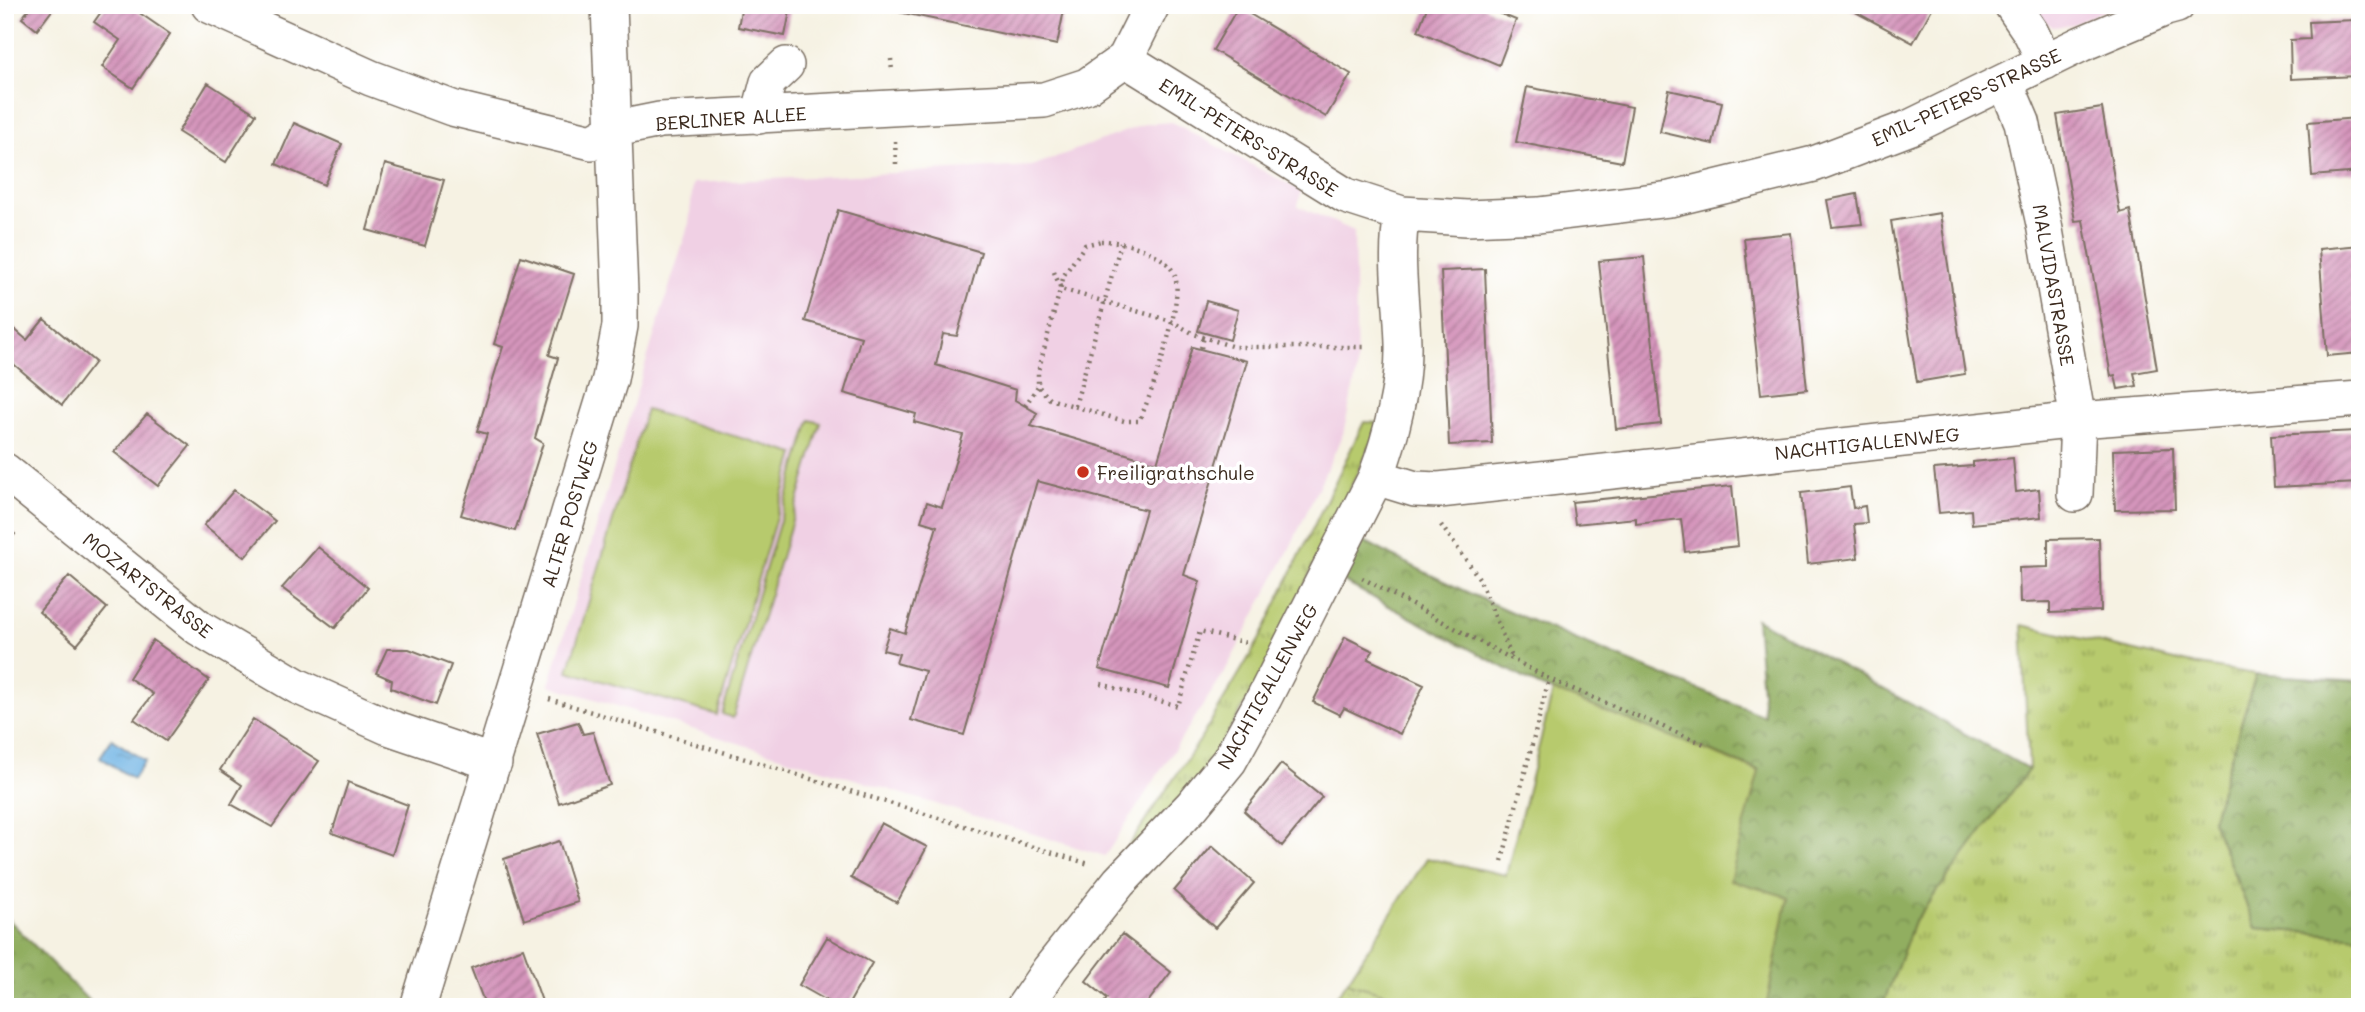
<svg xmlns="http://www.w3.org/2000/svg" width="2365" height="1012" font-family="Mali,sans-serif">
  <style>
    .built { fill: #f0d0e4 }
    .grass { fill: url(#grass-tufts); stroke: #797a46; stroke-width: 2 }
    .forest { fill: url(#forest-crowns); stroke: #666c3f; stroke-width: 2 }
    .garden { fill: #b7ca6d; stroke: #797a46; stroke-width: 2 }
    .water { fill: url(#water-ripples); stroke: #546e81; stroke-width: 2 }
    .building { fill: url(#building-hatch) }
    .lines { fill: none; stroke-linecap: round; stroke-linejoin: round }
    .minor-casing { stroke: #7c7063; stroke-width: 38 }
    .path { stroke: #7c7063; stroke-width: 4.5; stroke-dasharray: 2 5; stroke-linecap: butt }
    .minor { stroke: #fff; stroke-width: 35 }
    .poi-dot { fill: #c8321e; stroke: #fff; stroke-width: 2.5 }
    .labels { text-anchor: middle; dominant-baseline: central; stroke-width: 7; stroke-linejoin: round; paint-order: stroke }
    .street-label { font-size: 19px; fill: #3b2a1e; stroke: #fff }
    .poi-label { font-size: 19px; fill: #3b2a1e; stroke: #fff; text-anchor: start }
  </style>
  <defs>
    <pattern id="grass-tufts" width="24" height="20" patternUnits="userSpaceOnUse" patternTransform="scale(1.75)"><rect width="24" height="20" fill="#b7ca6d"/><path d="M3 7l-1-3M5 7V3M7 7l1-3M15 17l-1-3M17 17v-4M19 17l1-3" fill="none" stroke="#96a459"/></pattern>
    <pattern id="forest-crowns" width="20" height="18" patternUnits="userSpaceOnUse" patternTransform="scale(1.75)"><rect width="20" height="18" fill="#91ae60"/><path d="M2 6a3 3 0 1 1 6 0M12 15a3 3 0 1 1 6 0" fill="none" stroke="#788e4f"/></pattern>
    <pattern id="water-ripples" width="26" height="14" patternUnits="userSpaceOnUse" patternTransform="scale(1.75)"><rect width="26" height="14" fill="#6eb3e4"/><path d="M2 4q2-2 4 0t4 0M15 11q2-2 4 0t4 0" fill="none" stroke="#5c92b8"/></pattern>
    <pattern id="building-hatch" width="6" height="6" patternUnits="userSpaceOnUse" patternTransform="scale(1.75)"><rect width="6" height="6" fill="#d595bc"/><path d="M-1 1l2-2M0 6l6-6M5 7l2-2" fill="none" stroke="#ae7a98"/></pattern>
  </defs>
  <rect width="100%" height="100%" fill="#fff"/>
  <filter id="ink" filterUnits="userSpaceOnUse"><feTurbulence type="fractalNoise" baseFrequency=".0143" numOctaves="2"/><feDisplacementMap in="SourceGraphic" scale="14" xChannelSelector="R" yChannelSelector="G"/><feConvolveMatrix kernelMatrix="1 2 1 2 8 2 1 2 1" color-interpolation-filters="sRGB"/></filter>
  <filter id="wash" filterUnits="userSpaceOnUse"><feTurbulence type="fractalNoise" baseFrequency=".00686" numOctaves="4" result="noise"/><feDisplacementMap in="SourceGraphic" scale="28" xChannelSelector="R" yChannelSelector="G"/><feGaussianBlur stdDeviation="1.57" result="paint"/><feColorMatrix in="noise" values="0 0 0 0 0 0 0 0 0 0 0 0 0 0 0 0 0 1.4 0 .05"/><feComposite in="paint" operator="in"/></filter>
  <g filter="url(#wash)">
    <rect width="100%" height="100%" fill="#f6f2e3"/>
    <!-- built -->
    <path class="built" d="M2028 5H2118L2071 25 2053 27 2036 16Z
      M1172 122 1301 191 1298 206 1354 231 1357 371 1343 434 1289 550 1224 673 1105 856 549 685 638 388 689 223 693 183 1032 166 1145 124Z"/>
    <!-- grass -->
    <path class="grass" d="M1364 422 1378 423 1374 438 1257 685 1196 784 1117 863 1200 740 1258 642Z
      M2022 625 2192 664 2256 674 2212 820 2256 928 2360 937V1007H1882L1914 922 2029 769Z
      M1347 982 1429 1007H1329Z"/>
    <!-- forest -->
    <path class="forest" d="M1364 541C1493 610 1629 661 1764 716L1756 619 2029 769 1914 922 1882 1007H1766L1788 897 1729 880 1759 770 1539 686 1342 581Z
      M2256 674 2360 681V937L2256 928 2212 820Z
      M5 916 93 1005 94 1007H5Z"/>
    <!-- garden -->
    <path class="garden" d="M646 410 795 454 717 715 568 671Z
      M810 420 821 423 733 718 722 714Z
      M1553 691 1759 771 1730 880 1788 897 1766 1007H1429L1347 982 1427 858 1506 875Z"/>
    <!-- water -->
    <path class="water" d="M112 739 145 761 133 779 100 757Z"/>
    <g id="blocks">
      <!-- building -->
      <path class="building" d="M32 5H56L37 30 22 18Z
        M106 5H128L170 34 133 88 102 67 120 40 94 22Z
        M742 5 791 6 785 36 738 27Z
        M865 5H1065L1057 45Z
        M1428 5H1479L1516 20 1499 65 1418 31Z
        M1849 5H1934L1913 43 1848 8Z
        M1238 7 1351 74 1326 117 1213 50Z
        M2355 20 2357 76 2291 79 2290 40 2310 39 2309 22Z
        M208 83 256 114 226 162 178 132Z
        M1527 87 1632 107 1622 162 1516 142Z
        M1669 90 1722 102 1713 144 1660 132Z
        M2102 108 2120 213 2130 210 2157 369 2134 373 2137 386 2118 389 2115 375 2111 376 2083 220 2075 221 2057 115Z
        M2357 118 2360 172 2312 176 2308 122Z
        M294 123 342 144 324 185 276 164Z
        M385 164 444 180 425 246 367 230Z
        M1857 194 1862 224 1832 227 1827 200Z
        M838 210 981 252 957 336 943 334 936 365 1016 390 1015 400 1037 413 1031 426 1157 463 1192 347 1247 361 1184 575 1200 581 1169 688 1099 669 1146 510 1037 481 964 735 911 720 925 671 896 663 899 654 883 650 890 628 905 633 937 526 921 521 927 502 942 507 963 435 914 422 916 414 844 393 861 337 805 321Z
        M1940 213 1965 374 1917 382 1891 221Z
        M1791 233 1807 389 1761 394 1744 238Z
        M2360 245V353L2327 356 2319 249Z
        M521 256 574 274 549 355 558 358 535 438 543 443 515 531 461 515 487 434 477 431 503 347 494 344Z
        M1644 257 1661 424 1616 429 1599 261Z
        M1485 269 1492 443 1449 445 1441 271Z
        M1206 301 1238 310 1230 340 1198 331Z
        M44 319 95 362 62 405 10 361 5 366V321L27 340Z
        M147 414 190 446 158 486 114 452Z
        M2356 431 2359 483 2274 487 2271 435Z
        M2173 448 2175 509 2115 510 2113 450Z
        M2013 458 2016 492 2039 489 2041 517 1972 524 1971 510 1939 513 1934 469 1973 466V462Z
        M1732 486 1738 546 1685 552 1681 519 1636 524V518L1575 524 1572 502Z
        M1850 487 1853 508 1865 506 1867 523 1854 524 1858 558 1808 564 1801 493Z
        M234 490 275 521 245 557 204 525Z
        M5 525 15 534 5 546Z
        M2099 538 2101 611 2050 613V602L2020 603 2019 568 2048 567V539Z
        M318 547 368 588 335 628 282 588Z
        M69 576 107 608 77 645 39 612Z
        M1345 637 1373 651 1368 659 1424 685 1400 734 1344 708 1340 715 1313 702Z
        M153 640 209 680 166 741 134 719 153 694 129 678Z
        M387 649H409L451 665 436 705 391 688 392 680 376 673Z
        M253 719 319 761 272 827 231 804 242 785 220 770Z
        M578 722 583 734 593 732 610 785 559 803 537 734Z
        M1281 764 1322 797 1282 846 1244 811Z
        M348 782 408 805 392 855 332 833Z
        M881 823 927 847 897 903 851 878Z
        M559 841 578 902 524 920 504 859Z
        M1212 846 1254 883 1215 928 1174 891Z
        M1122 934 1171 972 1144 1007H1105L1103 1005 1107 998 1086 981Z
        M827 937 872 963 847 1007H838L799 985Z
        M523 948 544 1007H486L471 968Z"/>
    </g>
  </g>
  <g filter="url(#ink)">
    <use href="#blocks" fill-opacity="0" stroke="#7c7063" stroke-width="2"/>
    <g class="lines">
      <defs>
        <path id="minor" d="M209 5 371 78 452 108 592 142 615 129 660 120 1044 100 1087 86 1125 59 1152 5
          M2012 5 2031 33 2045 62
          M1125 59 1346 196 1402 214 1467 218 1539 215 1670 199 1814 164 1911 127 2081 44 2166 8 2177 5
          M2005 82 2022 122 2044 224 2078 420 2075 494
          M759 116 768 82 786 65
          M5 471 199 628 297 686 388 727 494 763
          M1376 477 1415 489 1439 490 2078 420 2360 399
          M418 1007 610 379 620 326V293L609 5
          M1024 1007 1050 969 1119 882 1192 806 1229 761 1264 698 1376 477C1391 437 1404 386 1403 344 1402 301 1394 257 1402 214"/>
      </defs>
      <!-- minor casing -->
      <use href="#minor" class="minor-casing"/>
      <!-- path -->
      <path class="path" d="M891 59 892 72
        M895 141 896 164
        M1101 241C1124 241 1167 252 1175 276 1184 302 1152 394 1139 421H1124L1050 399 1038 386V372L1064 275 1085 245Z
        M1054 272 1061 289 1171 321 1194 334 1234 347H1366
        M1201 348 1204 337
        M1025 406 1038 386
        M1075 406 1121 243
        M1441 525 1479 578 1512 658
        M1362 578 1549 679 1704 744
        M1101 684 1178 706 1200 631 1250 644
        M549 699 1089 864
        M1502 861 1549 679"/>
      <!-- minor -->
      <use href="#minor" class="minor"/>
    </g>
  </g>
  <!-- markers -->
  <circle class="poi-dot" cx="1083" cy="472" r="7"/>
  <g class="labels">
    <!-- street labels -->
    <g class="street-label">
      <text transform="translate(1966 97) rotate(-25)">EMIL-PETERS-STRASSE</text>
      <text transform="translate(731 118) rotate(-4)">BERLINER ALLEE</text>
      <text transform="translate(1249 137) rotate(32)">EMIL-PETERS-STRASSE</text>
      <text transform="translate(2054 285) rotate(80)">MALVIDASTRASSE</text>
      <text transform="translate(1867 443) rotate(-6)">NACHTIGALLENWEG</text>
      <text transform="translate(569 514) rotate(-73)">ALTER POSTWEG</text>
      <text transform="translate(148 585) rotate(38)">MOZARTSTRASSE</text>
      <text transform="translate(1267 686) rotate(-61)">NACHTIGALLENWEG</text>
    </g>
    <!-- poi labels -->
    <g class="poi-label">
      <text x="1097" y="472">Freiligrathschule</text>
    </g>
  </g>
  <!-- margin -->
  <rect width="2365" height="1012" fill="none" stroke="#fff" stroke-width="28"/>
</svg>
